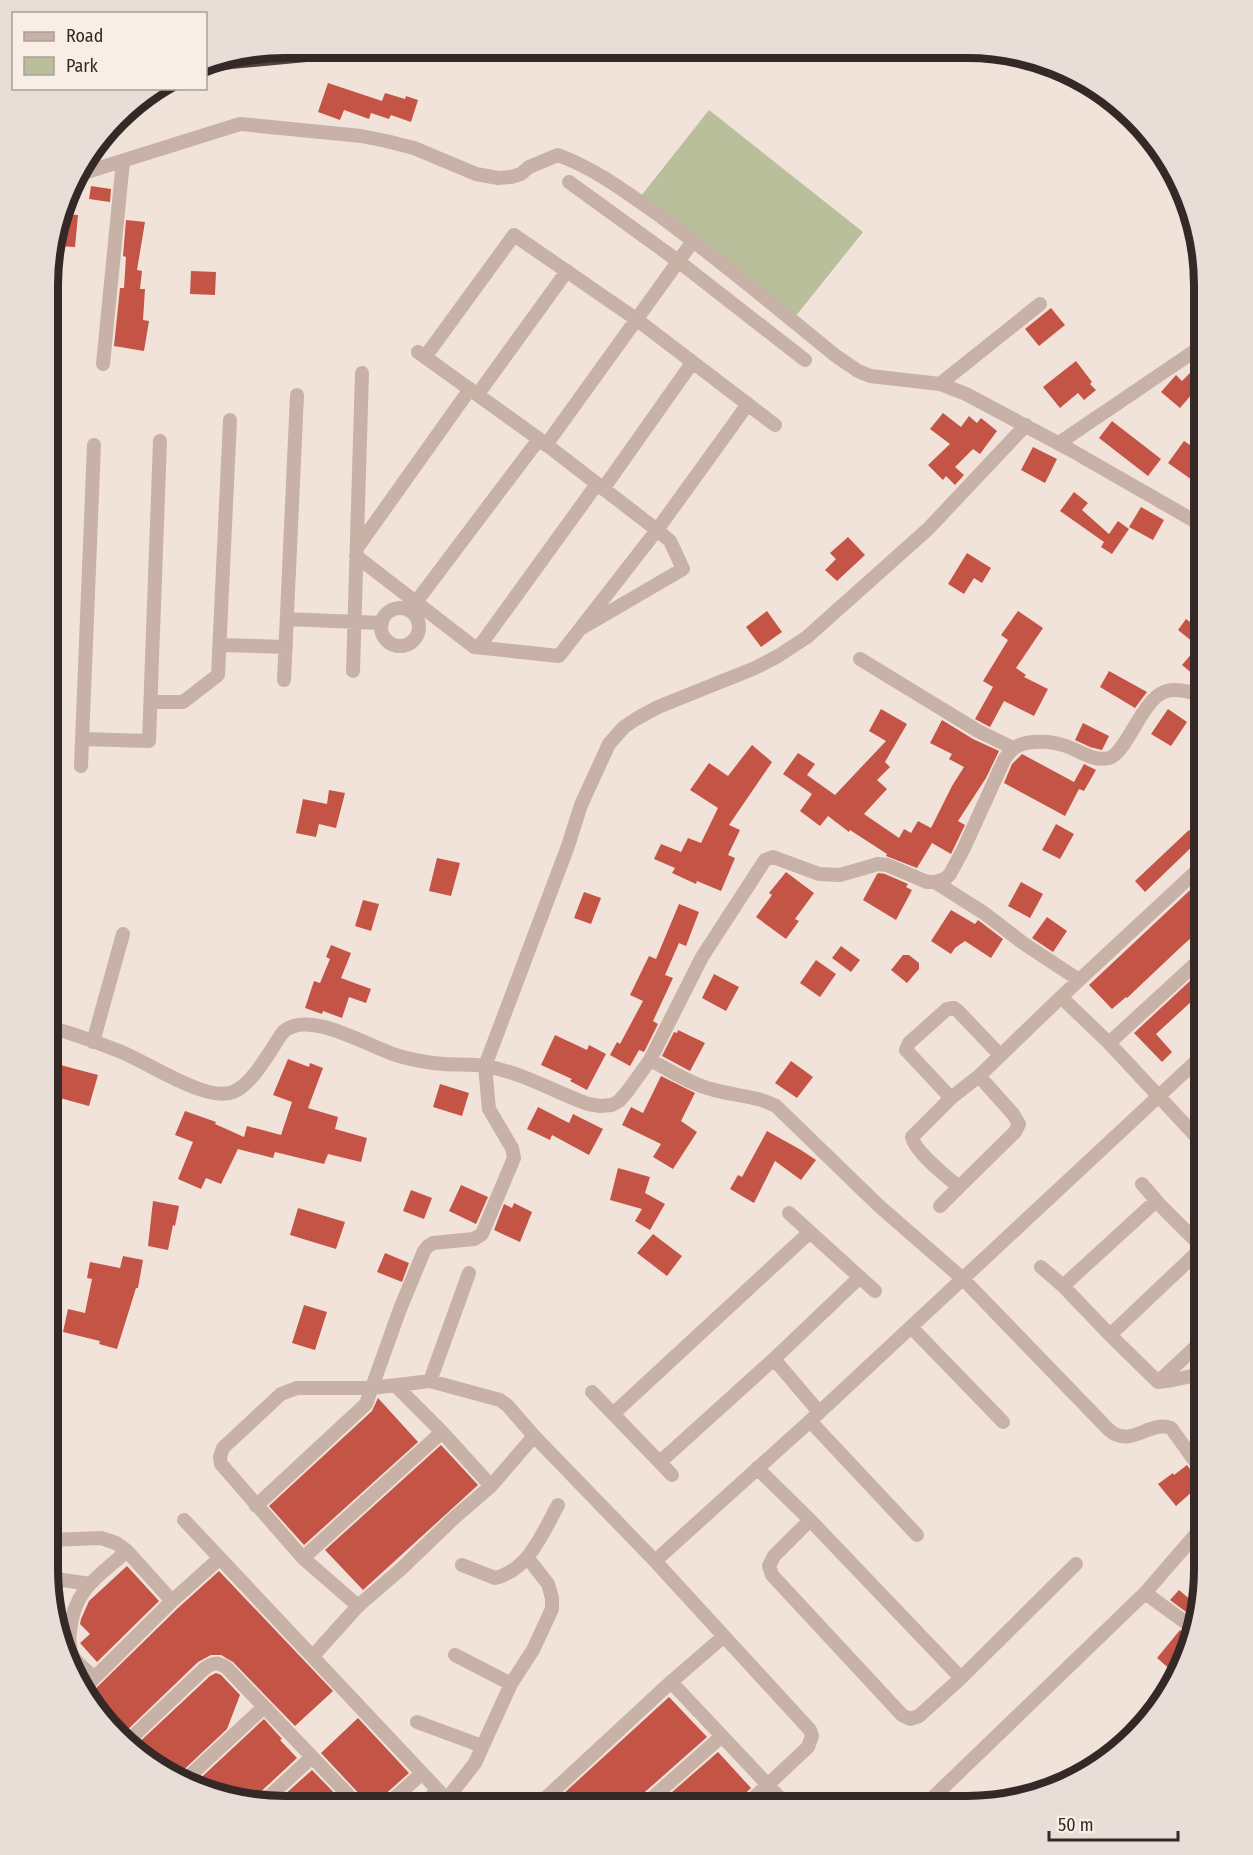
<svg xmlns="http://www.w3.org/2000/svg" width="1253" height="1855" font-family="'Fira Sans Condensed',sans-serif">
  <style>
    .green { fill: #b8bf9a }
    .building { fill: #c35446 }
    .lines { fill: none; stroke-linecap: round; stroke-linejoin: round }
    .minor { stroke: #c8b1a6; stroke-width: 14 }
    .motorway { stroke: #55423e; stroke-width: 18 }
    .rim { fill: none; stroke: #352927; stroke-width: 8 }
  </style>
  <rect width="100%" height="100%" fill="#f1e3da"/>
  <!-- green -->
  <path class="green" d="M709 110 863 232 795 317 641 196Z"/>
  <!-- building -->
  <path class="building" d="M328 83 382 101 385 93 405 99 406 96 418 100 411 122 391 115 389 119 371 113 369 119 344 110 340 120 318 112Z
    M91 186 111 189 110 202 89 199Z
    M64 214 78 215 75 247 56 246 57 233Z
    M126 220 145 222 137 270 142 271 140 289H145L143 320 149 321 144 351 114 346 120 288H124L126 257 123 256Z
    M191 271 216 272 215 295 190 294Z
    M1051 308 1065 325 1039 346 1025 329Z
    M1205 358V379L1180 408 1161 392 1176 375 1182 381Z
    M1076 361 1092 382 1090 384 1096 390 1084 400 1078 393 1060 408 1043 387Z
    M943 413 961 427 969 416 977 423 981 418 997 431 980 454 973 449 955 467 964 475 955 485 946 476 943 480 928 465 950 444 930 429Z
    M1112 421 1161 459 1148 476 1099 438Z
    M1184 441 1205 455V489L1168 463Z
    M1033 447 1057 459 1045 483 1021 470Z
    M1074 492 1088 503 1082 510 1109 534 1118 521 1129 529 1112 554 1101 547 1104 542 1060 511Z
    M1141 507 1164 520 1153 540 1129 527Z
    M848 537 865 555 837 581 825 570 836 559 830 553Z
    M967 553 991 568 982 583 974 578 964 594 948 584Z
    M767 611 782 632 761 647 746 627Z
    M1018 611 1043 628 1016 668 1026 675 1024 677 1048 689 1034 716 1004 701 990 727 975 719 993 687 983 681 1008 640 1001 635Z
    M1186 619 1202 631 1193 642 1178 630Z
    M1194 651 1205 661V684L1182 665Z
    M1109 671 1147 692 1135 708 1100 687Z
    M881 709 907 724 885 762 890 767 877 780 887 789 864 814 899 838 904 829 911 833 918 821 931 828 952 786 964 767 949 759 952 754 930 743 942 720 973 739 999 751 986 778 958 821 965 825 951 854 932 843 917 868 886 856 887 854 850 830 849 832 828 816 820 826 800 811 812 794 783 774 798 753 815 764 807 775 835 795 886 741 869 731Z
    M1168 709 1187 722 1171 746 1151 734Z
    M1083 723 1109 736 1102 750 1090 747 1075 740Z
    M752 745 772 762 729 825 740 830 728 855 735 858 721 891 697 881 696 884 672 873 675 868 654 859 661 844 681 852 688 838 701 843 718 808 690 790 709 763 728 776Z
    M1022 754 1074 782 1084 764 1096 770 1084 791 1079 789 1065 816 1004 783 1012 764Z
    M329 790 345 793 336 828 319 824 316 837 296 833 303 799 327 804Z
    M1056 824 1074 834 1060 859 1042 850Z
    M1189 830 1199 840 1145 892 1135 881Z
    M437 858 460 863 451 896 429 891Z
    M786 872 814 893 795 919 799 921 786 939 756 917 772 895 769 893Z
    M879 873 885 874 908 884 906 887 912 890 896 920 863 900 877 874Z
    M1205 876V926L1183 945 1127 998 1126 997 1112 1009 1089 985Z
    M1021 882 1043 894 1030 918 1008 906Z
    M584 892 601 898 591 924 574 918Z
    M363 900 379 904 371 931 355 926Z
    M679 904 699 912 686 946 679 943 665 975 673 978 653 1021 658 1024 644 1052 639 1050 630 1066 610 1055 617 1042 620 1044 643 1001 630 995 649 956 656 959Z
    M951 910 975 924 978 920 1003 939 991 958 965 941 955 948 951 954 931 941Z
    M1047 917 1067 931 1053 952 1032 938Z
    M331 945 351 953 341 978 371 989 366 1003 349 997 342 1018 323 1011 322 1014 305 1008 314 981 320 983 330 959 326 957Z
    M841 946 860 960 851 972 832 958Z
    M903 955H909L919 963V969L907 983 891 970Z
    M816 960 836 974 820 997 800 983Z
    M1205 967V989L1156 1034 1172 1052 1162 1062 1134 1033Z
    M714 974 739 987 726 1011 702 998Z
    M678 1030 705 1043 690 1071 662 1056 674 1032 677 1033Z
    M555 1035 587 1050 589 1045 606 1054 587 1090 570 1081 572 1079 541 1065Z
    M288 1059 309 1067 310 1063 323 1068 308 1108 338 1117 335 1129 367 1138 361 1162 328 1154 324 1164 275 1152 273 1158 238 1149 221 1184 206 1178 201 1189 178 1179 193 1142 175 1135 185 1111 216 1122 215 1124 244 1137 247 1126 281 1135 292 1102 273 1095Z
    M791 1061 813 1077 797 1098 775 1083Z
    M53 1063 98 1075 89 1106 49 1095V1079Z
    M661 1076 695 1093 681 1121 697 1132 673 1169 653 1157 661 1144 622 1125 631 1107 643 1113Z
    M440 1084 469 1093 462 1116 433 1107Z
    M538 1107 569 1123 573 1114 603 1129 589 1155 552 1135 550 1140 527 1129Z
    M767 1131 801 1150 816 1160 801 1180 775 1161 754 1203 730 1189 738 1175 742 1177Z
    M618 1168 650 1177 645 1193 665 1204 650 1230 635 1221 642 1209 610 1200Z
    M461 1185 488 1197 476 1224 449 1211Z
    M411 1190 432 1198 424 1219 403 1211Z
    M153 1201 179 1206 175 1226 173 1225 168 1250 148 1246Z
    M514 1203 532 1212 520 1242 494 1230 504 1204 512 1208Z
    M298 1208 345 1222 336 1249 290 1235Z
    M653 1234 682 1256 667 1276 637 1253Z
    M385 1253 409 1263 402 1282 377 1272Z
    M123 1256 143 1260 138 1288H136L117 1349 99 1344 100 1341 63 1332 68 1309 85 1313 92 1279 87 1278 90 1262 120 1268Z
    M304 1305 327 1312 315 1350 292 1343Z
    M378 1398 418 1442 304 1545 269 1506 372 1411Z
    M441 1445 478 1485 363 1590 325 1550Z
    M1187 1465 1198 1480 1202 1483 1176 1506 1158 1484 1173 1473 1174 1475Z
    M127 1566 159 1601 97 1662 80 1643 90 1634 80 1624 81 1619 89 1601Z
    M219 1571 333 1691 295 1726 233 1662 221 1655H211L198 1662 120 1737 97 1714 87 1697 178 1608Z
    M1179 1590 1199 1607 1201 1605 1197 1620 1170 1600Z
    M1180 1630 1194 1639 1191 1649 1172 1671 1157 1658Z
    M216 1673 221 1675 240 1695 227 1729 175 1778 141 1758 132 1749 210 1676Z
    M669 1697 707 1737 637 1799 634 1806H550Z
    M358 1718 409 1773 381 1798 376 1805H367L364 1799 321 1753Z
    M264 1719 282 1739 280 1740 297 1758 254 1798 251 1804 191 1787Z
    M718 1752 751 1788 738 1800 736 1806H656Z
    M312 1770 346 1805H273Z"/>
  <g class="lines">
    <!-- minor -->
    <path class="minor" d="M77 175 240 124 361 136 386 141 414 148 476 174 498 178 511 177 521 174 529 167 558 155C596 169 627 193 660 216 720 260 778 309 836 356L858 371 870 376 940 384 966 394 1069 449 1205 527
      M569 182 678 261 805 360
      M418 352 539 439 657 530 748 404
      M425 357 514 235 636 319 775 425
      M103 364 123 161
      M940 384 1040 304
      M478 394 567 271
      M1059 443 1205 344
      M546 445 693 241
      M603 489 692 363
      M357 548 470 389
      M356 556 474 647 559 656 657 530 670 541 683 569 580 629
      M381 627a19 19 0 1 1 38 0a19 19 0 1 1-38 0Z
      M410 610 539 439
      M287 619 382 623
      M220 645 286 647
      M479 647 597 484
      M860 659 978 731 1013 748
      M353 671 362 373
      M284 680 297 395
      M151 702H183L218 675 230 420
      M82 739 149 741 160 441
      M81 766 94 445
      M935 882 984 913 1023 943 1079 980
      M49 1027C72 1033 96 1042 119 1051 146 1061 206 1103 233 1092 253 1084 271 1049 283 1032 309 1008 370 1048 399 1056 413 1060 429 1063 444 1064 457 1065 472 1064 485 1066 521 1072 555 1092 588 1104L600 1106 612 1105 619 1101 627 1092 650 1060 702 957 765 860 773 857 819 874 840 875 878 864 887 865 927 882H935L945 879 950 874 963 850 1004 760C1012 747 1020 743 1034 742 1045 741 1055 742 1066 746 1080 751 1094 762 1109 758 1126 754 1142 700 1164 692 1176 687 1192 693 1205 695
      M93 1042 123 934
      M1109 1043 1205 955
      M650 1060C670 1070 690 1084 711 1089 733 1096 755 1095 776 1106L878 1205 963 1279 1109 1430C1131 1449 1149 1420 1171 1428L1205 1475
      M979 1076 1013 1114 1019 1124 1015 1132 959 1187C947 1177 915 1152 912 1137L951 1098 979 1076 1061 997
      M951 1098 906 1050 909 1043 947 1009 954 1008 958 1011 1000 1055
      M1205 1146 1109 1043 1061 997 1205 863
      M1142 1184 1161 1206 1205 1250
      M940 1206 959 1187
      M789 1213 875 1291
      M1041 1267 1063 1286 1110 1335
      M1063 1286 1156 1201
      M911 1327 1003 1422
      M1205 1373 1173 1380 1158 1382 1110 1335 1205 1245
      M430 1381 469 1273
      M1158 1382 1205 1338
      M396 1386 442 1432 491 1486
      M592 1392 672 1475
      M819 1412 774 1359 860 1277
      M613 1414 810 1232
      M810 1421 917 1535
      M660 1462 774 1359
      M757 1468 810 1520 961 1678
      M256 1506 366 1404 400 1309 424 1251 428 1246 433 1243 474 1239 482 1234 514 1158 512 1148 489 1109 485 1066 568 846 581 805 609 744 624 727 636 719 658 707 755 668 778 656 807 637 928 529 1026 425
      M184 1520 453 1806
      M810 1520 774 1556 769 1566 772 1575 902 1715 910 1719 919 1716 961 1678 1076 1564
      M48 1540 101 1538 116 1543 127 1551 172 1601
      M303 1558 442 1432
      M655 1561 810 1421 1205 1053
      M462 1565 495 1578C529 1570 543 1532 558 1505
      M50 1578 90 1584
      M1145 1593 1196 1630
      M358 1606 303 1558 221 1464 220 1457 223 1448 281 1394 297 1388H372L430 1381 500 1400 508 1406 534 1436
      M455 1655 511 1684
      M313 1656 358 1606 401 1569 454 1518 491 1486 534 1436 655 1561 810 1730 812 1736 808 1747 745 1806
      M94 1677C87 1671 79 1665 74 1658 69 1650 69 1640 70 1631 74 1589 98 1577 127 1551
      M671 1682 768 1785 787 1806
      M83 1689 172 1601 220 1558
      M417 1722 482 1746
      M126 1743 204 1669C213 1662 218 1662 227 1668L358 1805
      M183 1782 264 1707
      M447 1799 475 1763 511 1684 533 1650 552 1609V1598L548 1584 527 1557
      M260 1805 312 1757
      M387 1805 422 1773
      M422 1805 438 1790
      M537 1806 671 1682 723 1637
      M643 1806 722 1736
      M923 1807 1145 1593 1204 1525"/>
    <!-- motorway -->
    <path class="motorway" d="M968 50 1014 54
      M206 64 231 60 359 48"/>
  </g>
  <!-- crop -->
  <path d="M0 0H1253V1855H0ZM285 58H967A227 227 0 0 1 1194 285V1569A227 227 0 0 1 967 1796H285A227 227 0 0 1 58 1569V285A227 227 0 0 1 285 58Z" fill="#e9ded7" fill-rule="evenodd"/>
  <path class="rim" d="M285 58H967A227 227 0 0 1 1194 285V1569A227 227 0 0 1 967 1796H285A227 227 0 0 1 58 1569V285A227 227 0 0 1 285 58Z"/>
  <!-- legend -->
  <rect x="12" y="12" width="195" height="78" fill="#f9eee6" stroke="#ab9f9a" stroke-width="1.5"/>
  <rect x="24" y="32" width="30" height="9" fill="#c8b1a6" stroke="#ab9f9a" stroke-width="1.5"/>
  <text x="66" y="42" font-size="18" fill="#352927">Road</text>
  <rect x="24" y="57" width="30" height="18" fill="#b8bf9a" stroke="#ab9f9a" stroke-width="1.5"/>
  <text x="66" y="72" font-size="18" fill="#352927">Park</text>
  <!-- scale -->
  <path d="M1049 1831v9h129v-9" fill="none" stroke="#352927" stroke-width="3"/>
  <text x="1058" y="1831" font-size="18" fill="#352927" stroke="#f9eee6" stroke-width="4.5" paint-order="stroke">50 m</text>
</svg>
